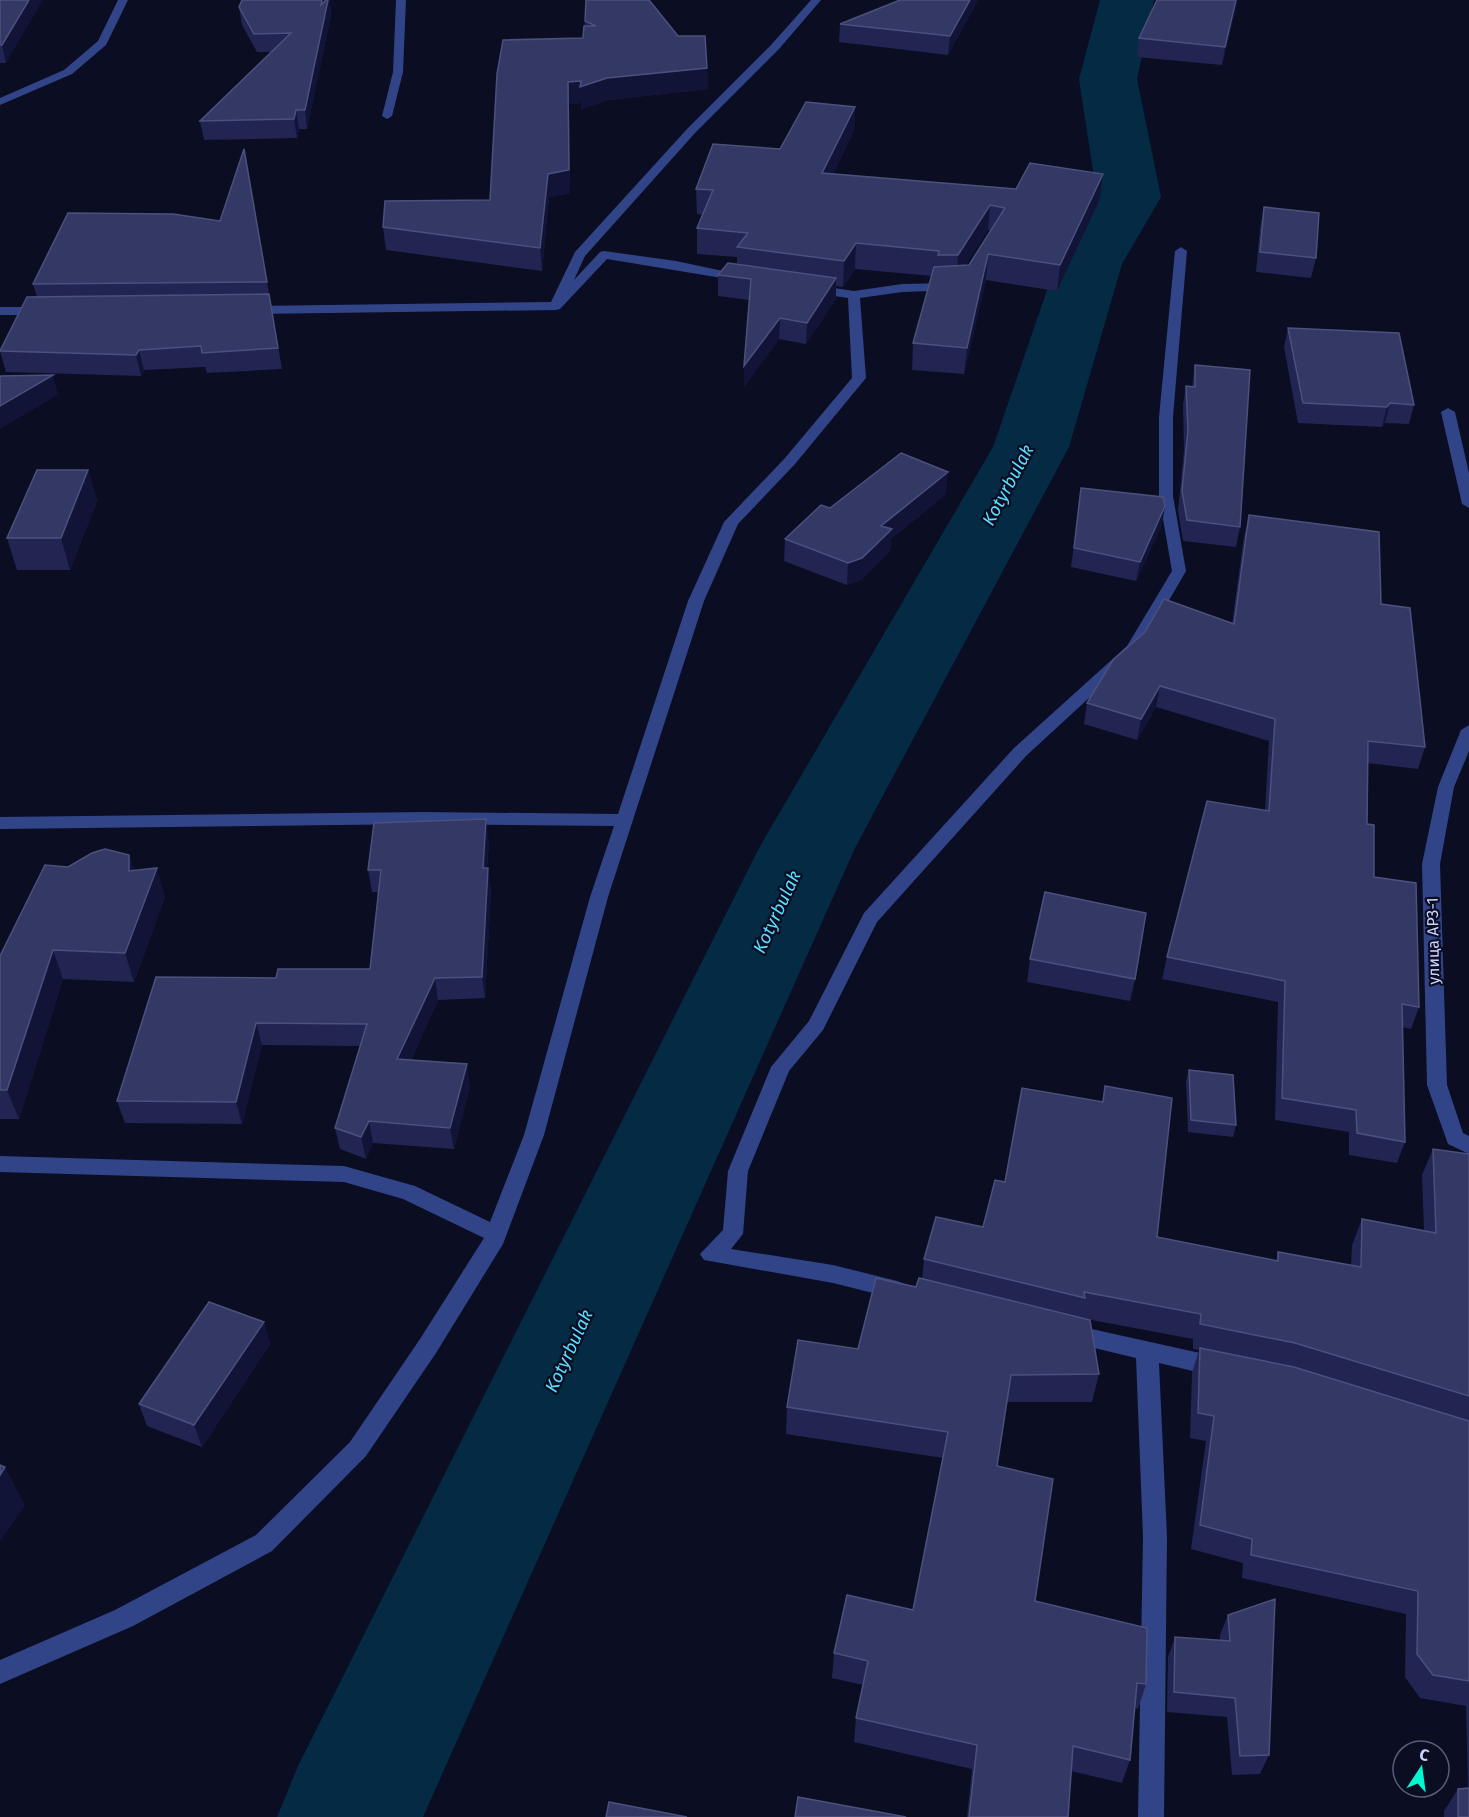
<svg xmlns="http://www.w3.org/2000/svg" width="1469" height="1817" font-family="'Fira Sans',sans-serif">
  <style>
    .lines { fill: none; stroke-linecap: round; stroke-linejoin: round }
    .river { fill: #042b43; fill-rule: evenodd }
    .minor { fill: #314487; fill-rule: evenodd }
    .wall { fill: #222552; fill-rule: evenodd }
    .shaded-wall { fill: #111437 }
    .building { fill: #343865; stroke: #4c507d; stroke-width: 1.5 }
    .labels { text-anchor: middle; dominant-baseline: central; stroke-width: 4.5; stroke-linejoin: round; paint-order: stroke }
    .street-label { font-size: 16px; fill: #ccd4ff; stroke: #0b0d22 }
    .water-label { font-size: 18px; font-style: italic; fill: #5adeff; stroke: #0b0d22 }
  </style>
  <rect width="100%" height="100%" fill="#0b0d22"/>
  <g class="lines">
    <!-- river -->
    <path class="river" d="M1100 0H1154L1137 79 1161 197 1122 264 1069 447 855 848 423 1817H277L298 1766 759 848 993 447 1056 264 1097 197 1079 79Z"/>
    <!-- minor -->
    <path class="minor" d="M118 0H128L106 45 72 74 0 105V98L64 70 98 41Z
      M396 0H406L403 72 392 116 387 119 382 116 393 72Z
      M811 0H821L779 49 695 133 585 256 574 280 600 252 604 251 676 261 742 275 748 279 746 282 607 259 560 309 556 310 249 314 243 310 249 306 551 302 575 252 687 129 771 45Z
      M1181 247 1187 251 1173 417V496L1186 571 1139 652 1026 756 877 922 823 1030 789 1071 748 1171 743 1234 731 1249 833 1265 897 1281 905 1284 908 1290 905 1296 897 1299 833 1283 704 1260 700 1254 723 1230 728 1171 771 1067 809 1021 864 913 1014 748 1127 646 1172 571 1159 496V417L1175 251Z
      M954 283 960 287 958 290 902 292 860 298 866 378 795 464 738 524 704 601 608 897 544 1135 503 1244 436 1353 366 1456 272 1551 133 1626 0 1684V1660L115 1610 256 1535 350 1442 420 1339 484 1238 403 1199 344 1182 0 1172V1156L344 1166 415 1186 490 1222 524 1135 590 897 614 826 424 824 0 829V817L424 812 618 814 688 601 724 522 785 458 852 378 848 298 814 293 808 289 814 285 854 291 902 284Z
      M0 307H44L50 311 44 315H0Z
      M1448 408 1455 412 1469 473V508L1462 504 1441 412Z
      M1469 725V751L1454 787 1440 864 1447 1085 1463 1133 1469 1136V1154L1448 1144 1427 1085 1422 864 1438 787 1461 730Z
      M1069 1324 1218 1357 1226 1360 1229 1367 1226 1374 1218 1377 1159 1363 1167 1537 1164 1817H1138L1143 1537 1136 1358 1061 1340 1058 1333 1061 1326Z"/>
  </g>
  <!-- wall -->
  <path class="wall" d="M0 0 6 63H0Z
    M900 0H978L948 55 839 42 840 24Z
    M1157 0H1238L1222 65 1137 57 1139 38Z
    M330 3 331 15 307 129H299L297 138 204 140 200 121 272 52H257L242 25 239 7Z
    M585 21 678 36 707 68 708 89 608 100 581 109V103L569 104 570 193 549 197 542 271 386 250 383 227 490 200 583 38Z
    M855 107 854 131 833 174 1100 199 1057 291 986 280 964 374 912 370 913 343 932 276 855 269 843 287 836 286V299L806 344 779 339 744 387V366L749 300 718 296V275L737 264V257L697 254V228L703 215 697 214 696 189 780 149ZM988 230H991L969 265 965 266Z
    M244 149 282 369 207 373 205 367 144 370 141 376 6 372 0 351 37 297 33 284 220 221Z
    M1264 207 1316 258 1311 278 1256 272 1260 228Z
    M1288 328 1414 405 1409 424 1385 423 1382 427 1298 423 1284 347Z
    M1195 365 1240 527 1236 547 1183 541 1178 511 1184 450 1183 405 1186 386H1192Z
    M88 470 97 501 70 570H17L7 538Z
    M946 494 891 539 890 551 861 580 847 585 784 561 785 539 830 508Z
    M1079 507 1162 525 1136 581 1071 567Z
    M1249 515 1381 604 1425 747 1418 769 1367 763V824L1374 877 1419 1007 1411 1029 1402 1027 1405 1142 1397 1163 1349 1155V1132L1275 1120 1278 1002 1162 979 1167 957 1265 811 1269 741 1156 707 1137 740 1084 724 1087 703 1232 624 1244 536Z
    M489 841 487 868 491 890 485 998 438 1000 411 1060 470 1086 454 1149 373 1143 366 1159 340 1149 335 1128 360 1046 262 1045 242 1124 125 1123 117 1101 276 978 370 969 378 892H372L368 870Z
    M129 855 134 871 165 897 134 982 63 979 19 1119H0V956L68 867Z
    M1030 959 1135 979 1130 1001 1027 982Z
    M1189 1070 1236 1125 1233 1137 1188 1132 1186 1081Z
    M1105 1086 1157 1237 1276 1261 1278 1252 1351 1266 1352 1245 1362 1219 1424 1231 1422 1175 1433 1149 1469 1154V1817H1444V1811L1458 1789 1468 1788 1466 1706 1420 1698 1405 1677 1406 1614 1242 1578 1243 1563 1191 1549 1206 1441 1190 1438 1192 1373 1199 1350 1193 1349V1339L1081 1318 1099 1374 1092 1402H1007L997 1466 1035 1601 1146 1684 1138 1709 1135 1708 1130 1760 1122 1783 1071 1771 1068 1817H967L972 1769 854 1742 856 1718 863 1685 832 1678 834 1653 913 1610 943 1458 786 1434 787 1407 858 1349 916 1287 922 1279 924 1259 983 1227 1005 1182 1102 1102Z
    M264 1322 270 1344 202 1447 147 1426 139 1404Z
    M1228 1615 1269 1755 1260 1774 1232 1775 1227 1717 1167 1712 1168 1657 1175 1637 1220 1640V1635Z"/>
  <!-- shaded-wall -->
  <path class="shaded-wall" d="M29 0H43L6 63 2 45Z
    M322 0H331L330 3 331 15 307 129 305 110 321 5Z
    M970 0H978L948 55 950 36Z
    M1236 0H1238L1222 65 1225 47Z
    M707 68 708 89 608 100 581 109V103L569 104 570 193 549 197 542 271 540 248 548 174 568 82Z
    M855 107 854 131 822 198V173Z
    M296 110 299 129 297 138 294 119Z
    M1103 174 1100 199 1057 291 1060 265Z
    M990 205 988 230 956 281 958 255Z
    M856 243 855 269 843 287 844 261Z
    M988 254 986 280 964 374 967 348Z
    M836 278V299L806 344 807 323Z
    M780 318 779 339 744 387V366Z
    M139 350 144 370 141 376 136 355Z
    M53 375 58 395 0 429V406Z
    M1390 403 1385 423 1382 427 1387 407Z
    M88 470 97 501 70 570 61 538Z
    M948 472 946 494 891 539 890 551 861 580 847 585 848 563 881 526Z
    M1165 506 1162 525 1136 581 1140 562Z
    M1160 686 1156 707 1137 740 1141 719Z
    M486 819 489 841 485 890 483 868Z
    M129 855 138 884 129 871Z
    M157 868 165 897 134 982 125 953Z
    M488 868 491 890 485 998 482 977Z
    M53 950 63 979 19 1119 7 1090Z
    M435 978 438 1000 401 1081 397 1059Z
    M256 1023 262 1045 242 1124 236 1102Z
    M467 1064 470 1086 454 1149 450 1128Z
    M369 1121 373 1143 366 1159 361 1137Z
    M264 1322 270 1344 202 1447 194 1425Z
    M5 1467 25 1505 0 1542V1475Z"/>
  <!-- building -->
  <path class="building" d="M0 0H29L2 45H0Z
    M242 0H322L321 5 326 0H328L305 110H296L294 119 200 121 291 33 254 34 239 7Z
    M586 0H649L678 36H705L707 68 607 78 580 87 581 81 568 82 569 170 548 174 540 248 383 227 385 201 490 200 497 74 503 40 583 38 584 26H596L585 21Z
    M900 0H970L950 36 840 24Z
    M1157 0H1236L1225 47 1139 38Z
    M806 102 855 107 822 173 1016 189 1030 163 1103 174 1060 265 988 254 967 348 913 343 934 267 969 265 1005 208 990 205 958 255H938L939 251 856 243 844 261 737 247 748 233 697 228 713 190 696 189 713 144 780 149Z
    M244 149 267 282 33 284 68 213 173 214 220 221Z
    M1264 207 1319 213 1316 258 1260 252Z
    M728 263 836 278 807 323 780 318 744 366 751 279 718 275Z
    M269 294 278 348 202 353 201 346 139 350 136 355 0 351 27 297Z
    M1288 328 1399 333 1414 405 1390 403 1387 407 1303 403Z
    M1195 365 1250 370 1240 527 1187 520 1182 491 1188 430 1186 386 1195 387Z
    M53 375 0 406V376Z
    M901 453 948 472 881 526 892 529 862 558 848 563 785 539 821 505 830 508Z
    M37 470H88L61 538H7Z
    M1081 488 1163 497 1165 506 1140 562 1074 548Z
    M1249 515 1379 532 1381 604 1410 608 1425 747 1368 741 1367 824 1374 825V877L1416 883 1419 1007 1402 1004 1405 1142 1357 1133 1356 1110 1282 1098 1285 981 1167 957 1207 801 1269 811 1275 719 1160 686 1141 719 1087 703 1113 660 1145 632 1164 599 1234 624Z
    M486 819 483 868H488L482 977 435 978 397 1059 467 1064 450 1128 369 1121 361 1137 335 1128 367 1024 256 1023 236 1102 117 1101 156 977 276 978 278 969H370L381 870H368L374 823Z
    M105 849 129 855V871L157 868 125 953 53 950 7 1090H0V956L45 865 68 867 92 853Z
    M1045 892 1146 913 1135 979 1030 959Z
    M1189 1070 1233 1075 1236 1125 1191 1120Z
    M1105 1086 1172 1098 1157 1237 1278 1261V1252L1361 1267 1362 1219 1436 1233 1433 1149 1469 1154V1396L1295 1343 1200 1324 1201 1314 1084 1292 1085 1298 924 1259 936 1217 983 1227 995 1180 1005 1182 1022 1088 1103 1102Z
    M876 1278 916 1287 919 1278 1090 1320 1099 1374 1011 1375 997 1466 1053 1479 1035 1601 1147 1628 1146 1684 1137 1683 1130 1760 1073 1746 1068 1817H969L977 1745 856 1718 868 1661 834 1653 847 1595 913 1610 948 1432 787 1407 798 1340 858 1349Z
    M209 1302 264 1322 194 1425 139 1404Z
    M1200 1348 1294 1367 1469 1421V1681L1433 1675 1417 1654 1418 1591 1251 1555 1252 1539 1200 1525 1214 1416 1198 1413Z
    M0 1465 5 1467 0 1475Z
    M1275 1599 1269 1755 1240 1756 1235 1698 1174 1692 1175 1637 1230 1641 1228 1615Z
    M1469 1788V1817H1458V1789Z
    M798 1797 906 1817H795Z
    M609 1802 687 1817H606Z"/>
  <g class="labels">
    <!-- street labels -->
    <g class="street-label">
      <text transform="translate(1433 941) rotate(-91)">улица АРЗ-1</text>
    </g>
    <!-- water labels -->
    <g class="water-label">
      <text transform="translate(1008 485) rotate(-62)">Kotyrbulak</text>
      <text transform="translate(777 912) rotate(-65)">Kotyrbulak</text>
      <text transform="translate(569 1351) rotate(-65)">Kotyrbulak</text>
    </g>
  </g>
  <!-- north arrow -->
  <g transform="translate(1421 1769) rotate(13)"><circle r="28" fill="#0b0d22" stroke="#585d7a" stroke-width="1.5"/>
  <path d="M0-4.5L10 22L0 15L-10 22Z" fill="#00f7cf"/>
  <text y="-9" font-size="16" font-weight="bold" text-anchor="middle" fill="#ccd4ff">С</text>
  </g>
</svg>
